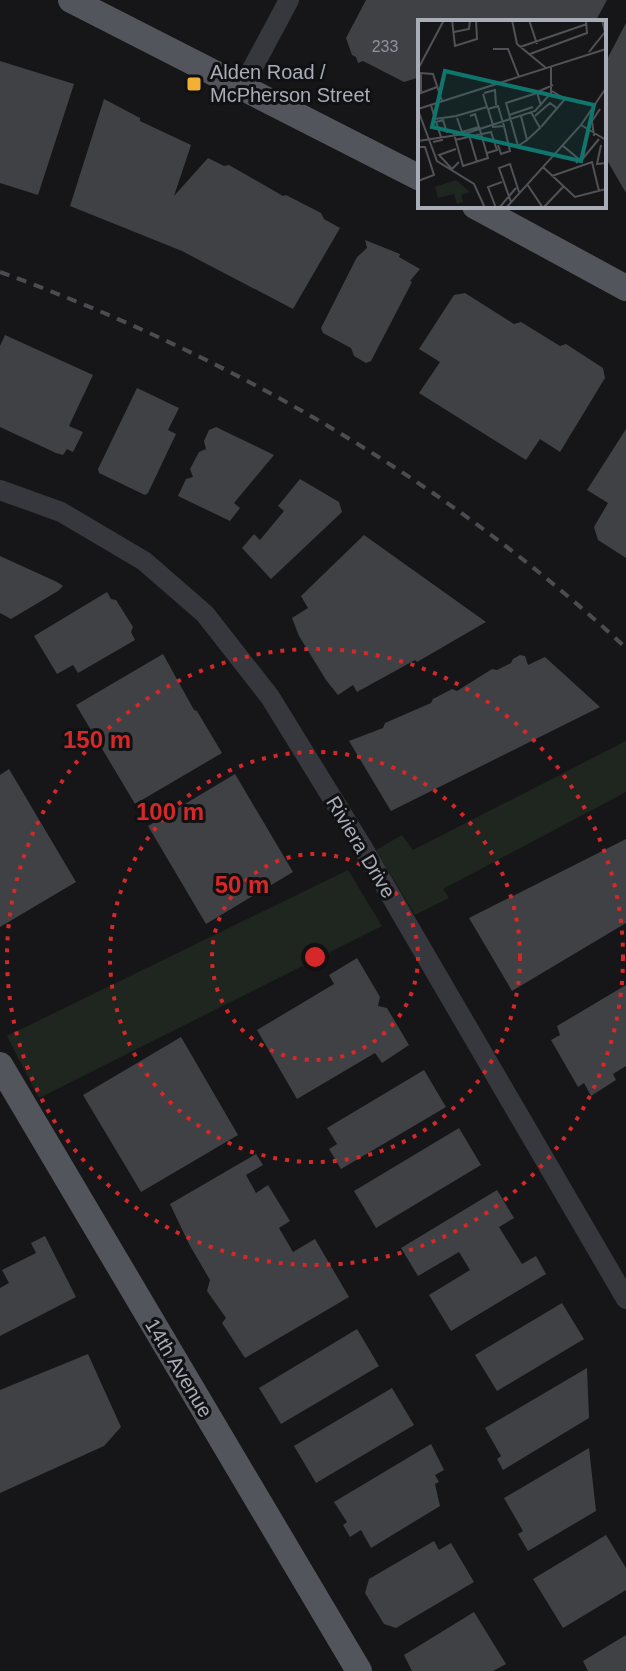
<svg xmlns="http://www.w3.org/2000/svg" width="626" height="1671" font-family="Helvetica,sans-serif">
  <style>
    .green { fill: #1e261f }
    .building { fill: #404145 }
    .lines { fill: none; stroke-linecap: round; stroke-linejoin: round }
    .minor { stroke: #37383d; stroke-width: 20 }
    .major { stroke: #53555c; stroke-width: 26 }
    .rail { stroke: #4a4c52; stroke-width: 4; stroke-dasharray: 10 8; stroke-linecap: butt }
    .ring { fill: none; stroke: #d62828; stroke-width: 4; stroke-dasharray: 4 8 }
    .poi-dot { fill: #f2b134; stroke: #111113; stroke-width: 3 }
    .labels { text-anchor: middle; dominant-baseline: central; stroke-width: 6; stroke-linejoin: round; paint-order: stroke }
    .number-label { font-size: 16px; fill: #8e929b }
    .poi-label { font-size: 20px; fill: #a8adb8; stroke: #111113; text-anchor: start }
    .street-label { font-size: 20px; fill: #a8adb8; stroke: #111113 }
    .inset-road { fill: none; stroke: #505258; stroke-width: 2 }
    .view { fill: #0f766e; fill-opacity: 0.15; stroke: #0f766e; stroke-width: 4 }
    .inset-edge { fill: none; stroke: #a8adb8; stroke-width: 4 }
    .centre { fill: #d62828; stroke: #111113; stroke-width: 4 }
    .ring-label { font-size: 24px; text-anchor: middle; font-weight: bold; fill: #d62828; stroke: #111113; stroke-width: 6; stroke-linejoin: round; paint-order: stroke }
  </style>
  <rect width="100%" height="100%" fill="#161618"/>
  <!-- green -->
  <path class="green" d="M626 741V792L443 889 449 898 415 915 376 850 402 835 413 850Z
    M348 870 382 926 39 1098 7 1036Z"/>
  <!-- building -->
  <path class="building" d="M366 0H607L595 22H420V77L404 82 363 61 358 63 356 57 352 55 346 38Z
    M626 23V193L604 155V65Z
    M0 61 74 84 38 195 0 183Z
    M104 99 140 118V121L191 145 174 196 208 158 224 166 229 165 283 196 286 195 321 213 324 219 340 228 293 309 182 251 70 206Z
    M365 240 400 254 399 257 420 269 410 281 412 282 371 361 366 363 354 356 351 348 323 333 321 328 357 257 367 248Z
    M465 293 514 324 521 322 560 346 566 344 603 368 605 378 560 452 540 439 526 460 419 393 440 362 419 349 454 295Z
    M5 335 93 375 69 426 83 432 73 452 67 449 63 455 56 453 0 427V346Z
    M137 388 179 408 168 430 176 434 148 493 145 495 99 473 98 469Z
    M216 427 274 455 234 503 240 508 230 521 178 496 186 479 193 477 190 469 199 452 206 449 204 441 209 430Z
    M626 429V558L598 540 594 527 608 503 587 490Z
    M300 479 339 502 342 512 271 579 242 548 254 534 260 540 284 511 278 506Z
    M364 535 486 622 417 662 415 660 357 692 353 685 338 695 326 680 299 636 292 618 308 608 301 596Z
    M0 556 57 582 63 586 58 591 11 619 0 613Z
    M107 592 111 599 116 600 133 627 131 632 135 640 78 673 73 665 57 674 34 636Z
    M163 654 194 710 197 711 222 753 135 804 76 705Z
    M520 655 525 656 528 665 545 657 600 707 391 811 349 741 383 728 385 723 431 703 433 699 452 689 457 691 492 669 497 670 511 663 513 659Z
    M9 769 76 882 0 927V775Z
    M235 774 293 872 206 924 148 826Z
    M626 839V923L512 991 469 918Z
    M357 958 380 997 378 1006 387 1008 409 1045 382 1063 375 1053 297 1099 257 1030 334 984 329 975Z
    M626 985V1066L613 1074 616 1080 591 1096 584 1083 578 1087 551 1040 560 1035 557 1026Z
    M181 1037 238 1135 141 1192 83 1095Z
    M424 1070 446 1107 341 1169 329 1149 337 1144 327 1128Z
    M459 1128 481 1165 376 1228 354 1191Z
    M256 1154 263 1165 246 1175 256 1193 268 1185 290 1221 279 1228 293 1252 315 1239 349 1297 245 1358 222 1323 226 1318 207 1291 210 1280 189 1244 170 1204Z
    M497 1190 514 1218 499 1227 522 1264 536 1256 546 1274 451 1331 429 1295 470 1270 459 1252 418 1276 401 1248Z
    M45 1236 76 1297 0 1336V1288L9 1283 2 1270 36 1253 31 1243Z
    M562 1303 584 1339 497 1391 475 1355Z
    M357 1329 379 1366 281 1424 259 1388Z
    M88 1354 121 1427 104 1446 0 1493V1390Z
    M587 1368 589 1418 503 1470 497 1459 501 1456 485 1428Z
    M392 1388 414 1425 316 1483 294 1446Z
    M431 1444 444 1470 435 1475 439 1482 435 1484 440 1506 371 1548 361 1530 350 1537 343 1525 347 1522 334 1502Z
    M589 1448 596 1511 528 1551 518 1534 523 1531 504 1498Z
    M606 1535 626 1568V1590L563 1628 533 1579Z
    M434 1541 439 1550 451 1543 474 1582 396 1628 384 1624 365 1593 369 1579Z
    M474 1612 506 1664 493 1671H412L404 1655Z
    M626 1635V1671H588L583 1661Z"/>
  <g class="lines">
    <!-- minor -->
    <path class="minor" d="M243 86 289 0
      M0 490 61 512 144 561 205 614 270 697 363 848 626 1299"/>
    <!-- major -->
    <path class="major" d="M71 0 420 178
      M475 206 626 288
      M0 1065 359 1671"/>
    <!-- rail -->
    <path class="rail" d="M0 272C231 356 446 480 626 648"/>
  </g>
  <!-- distance rings -->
  <g class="ring">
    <circle cx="315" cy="957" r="103"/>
    <circle cx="315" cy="957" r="205"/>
    <circle cx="315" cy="957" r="308"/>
  </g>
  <!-- markers -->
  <rect class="poi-dot" x="186" y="76" width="16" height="16" rx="4"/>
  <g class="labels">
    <!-- number labels -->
    <g class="number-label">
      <text x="385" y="46">233</text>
    </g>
    <!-- poi labels -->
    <g class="poi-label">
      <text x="210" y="72">Alden Road /<tspan x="210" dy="23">McPherson Street</tspan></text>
    </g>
    <!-- street labels -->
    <g class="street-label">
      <text transform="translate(361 847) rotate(59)">Riviera Drive</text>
      <text transform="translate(179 1368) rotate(59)">14th Avenue</text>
    </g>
  </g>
  <!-- overview -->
  <g transform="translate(418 20)">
    <rect width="188" height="188" fill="#161618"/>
    <path d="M38 160 52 172 43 175 45 182 39 184 36 174 20 178 17 167Z" fill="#1e261f"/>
    <path class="inset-road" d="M34 0 37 26 59 19 58 0M94 0 99 24 128 48M111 0 119 24M36 12 51 9 52 0M102 27 169 4M75 29H90L101 57M171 32 187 12 184 0M112 34 169 13 168 0M0 49 26 0M2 53 15 54 24 81M3 53V73L19 67M66 73 77 70 78 85M13 85 17 99 38 96 69 87 65 74M123 86 119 72 135 65M0 89 188 29M0 90 19 141 56 164 67 188M91 95 115 87M103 96 109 120 100 126 88 83 119 73M117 96 132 83 140 89M39 98 44 112 61 107 57 94 52 96M163 105 188 120M74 107 86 106 80 86 70 89 75 105M123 107 147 79 134 71M36 114 45 146 70 138 62 110M51 115 59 142M176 116 174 101 182 89M37 120 73 112 79 130 69 133M109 120 122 108 113 92M0 121 46 114 117 91 133 73V47M15 122 24 120 18 102 25 100 29 113M80 125 83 134 92 131 86 106M183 125 179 144 188 143M145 126 162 140 158 143M0 127H7L16 155 0 161M38 129 21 135 34 149 41 142M162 142 181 119M125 147 157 177 188 169M134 156 174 142 181 171M109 164 125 188M93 182 81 148 92 144 101 172M78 188 70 167 84 162M81 188 98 168M88 188 163 105 188 68M125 188 145 167"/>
    <path class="view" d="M27 51 176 85 163 141 14 107Z"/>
    <rect width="188" height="188" class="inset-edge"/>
  </g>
  <circle cx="315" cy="957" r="12" class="centre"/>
  <g class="ring-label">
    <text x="97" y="748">150 m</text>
    <text x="170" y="820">100 m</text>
    <text x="242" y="893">50 m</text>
  </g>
</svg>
